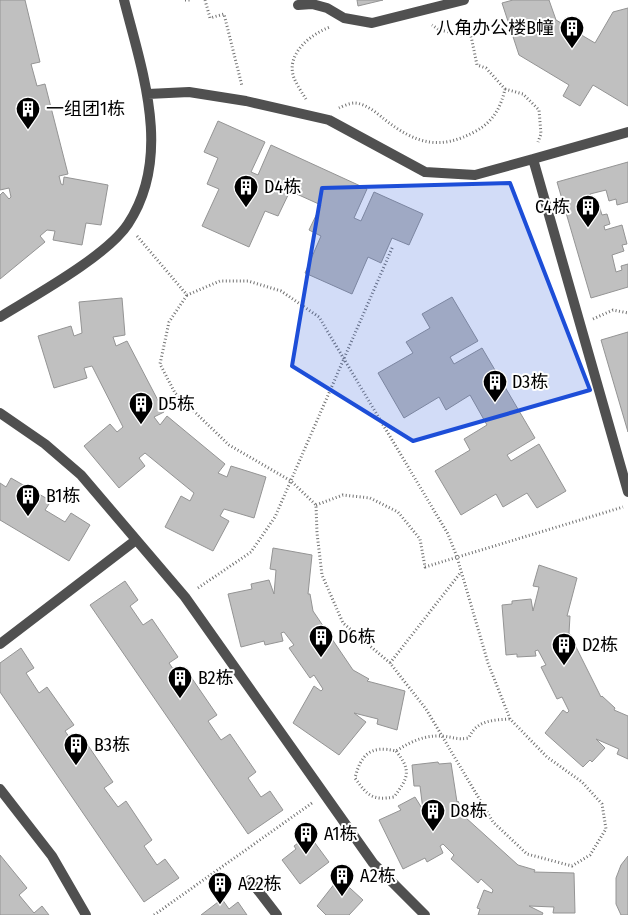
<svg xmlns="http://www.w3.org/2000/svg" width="628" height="915" font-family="'Fira Sans Condensed','Noto Sans SC',sans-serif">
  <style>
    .building { fill: #c0c0c0; stroke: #949494 }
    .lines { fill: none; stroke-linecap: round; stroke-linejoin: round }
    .path { stroke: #727272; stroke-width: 3; stroke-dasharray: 1 2.5; stroke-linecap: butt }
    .lane { stroke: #505050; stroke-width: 10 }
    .marked { fill: #1d4ed8; fill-opacity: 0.2; stroke: #1d4ed8; stroke-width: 4; stroke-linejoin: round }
    .labels { text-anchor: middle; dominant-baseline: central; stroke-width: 4; stroke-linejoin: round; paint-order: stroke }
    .poi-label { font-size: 18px; fill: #000; stroke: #fff; text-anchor: start }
  </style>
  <rect width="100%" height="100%" fill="#fff"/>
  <!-- building -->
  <path class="building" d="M0 0H25L40 62 31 64 37 86 45 84 68 174 59 176 61 184 63 185 64 177 108 185 101 225 86 223 82 245 53 240 55 231 47 230 40 236 45 242 0 279V195L3 192 9 199 11 197 9 188 0 190Z
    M357 0H383L358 6Z
    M513 0H549L556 20 595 43 613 12 628 8V106L593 85 580 106 563 96 569 85 519 55 502 3Z
    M218 121 265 142 251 172 258 175 271 145 367 189 354 218 361 221 374 192 423 214 409 245 392 238 381 263 368 257 352 294 305 273 321 236 309 230 321 205 290 191 278 216 265 211 249 247 202 226 219 189 207 184 218 158 204 152Z
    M628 162V202L617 205 616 199 609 201 606 190 590 194 592 201 597 199 602 215 607 214 610 224 604 226 605 230 622 225 627 244 622 245 624 251 612 255 616 272 622 270 621 266 628 264V287L591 298 557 182Z
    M452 297 478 341 450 357 454 364 482 348 535 438 507 455 511 461 539 444 566 491 537 508 527 493 503 507 496 494 461 515 435 471 470 450 464 439 487 425 470 395 446 410 439 397 404 418 378 373 413 353 406 342 430 328 422 314Z
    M122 298 125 335 113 337 116 346 127 341 164 412 154 417 160 425 167 416 225 464 218 473 227 477 231 466 266 477 254 518 224 509 220 516 229 521 213 551 165 527 181 496 190 501 194 493 145 453 139 458 145 466 119 488 84 446 110 424 117 432 123 427 92 366 84 368 87 378 54 388 38 336 71 326 74 336 82 333 79 302Z
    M628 332V432L601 340Z
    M11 478 51 501 45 510 65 522 71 513 90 525 69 561 0 520V483L6 487Z
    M273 548 312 555 308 594H310L313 611 353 670 369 679 367 681 405 691 397 730 377 724 378 719 354 713 366 722 339 755 293 723 314 686 321 691 323 689 314 675 310 678 289 648 294 645 284 632 281 633 283 641 265 645 264 641 241 647 228 594 252 589 251 584 269 580 274 594 276 570 270 569Z
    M539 565 577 578 567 616H570L569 633 601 697 602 696 615 708 614 710 628 716V759L617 754 619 749 596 739 605 748 592 762 590 760 583 767 545 733 563 710 567 713 569 711 562 697 557 699 541 667 546 665 538 650 535 651 536 656 517 657V654L506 655 502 605 512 604V601L531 599 533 611 539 587 533 586Z
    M125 581 138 600 130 606 143 625 152 619 178 657 169 663 182 682 191 677 217 715 208 721 221 740 230 734 256 772 248 778 261 797 270 791 283 810 248 834 90 605Z
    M21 648 34 668 26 673 39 693 47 687 74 725 65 731 78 750 87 744 113 782 104 788 118 807 126 801 152 840 144 846 157 865 165 859 179 878 144 902 0 692V663Z
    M438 762 439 764 451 763 457 802 458 801 465 817 518 865 535 870 534 872 574 873 575 913H553L554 907 529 906 543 913 542 915H478L480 909 477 908 484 890 492 893 493 890 481 879 478 883 451 859 454 855 443 844 440 846 443 853 427 862 425 858 403 869 379 820 401 810 398 806 415 797 423 810 420 786H414L412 765Z
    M309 835 329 862 300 884 282 860 296 849 294 846Z
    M0 855 27 888 19 895 34 913 42 906 49 915H0Z
    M628 856V915H621L616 904V878L621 865Z
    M339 878 363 900 349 915H326L317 906Z
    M222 899 229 909 238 902 247 915H201Z"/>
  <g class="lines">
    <!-- path -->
    <path class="path" d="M185 0H190
      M205 0 210 18 224 14 242 86
      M505 89 523 94 539 110 541 134 538 142
      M306 99C302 93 297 85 294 78 285 54 311 34 330 27
      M339 108C343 106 350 103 354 103 365 103 377 113 384 119 416 144 440 151 476 131 493 122 501 107 505 89L486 68 477 65 471 36 439 30 432 25
      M137 236 187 295 220 281H248L281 291 319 317 448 534 457 557 488 663 510 719 547 757 582 782 602 804 606 829 590 855 572 866 527 854 493 822 426 709 390 663 343 623 322 575 317 533 316 505 291 481 229 445 175 393 160 364 169 322 187 295
      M593 319 613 310 628 313
      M316 505 343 495 370 498 398 512 420 539 425 567 623 507
      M198 588 251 552 275 517 393 246
      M390 663 461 572
      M396 751C412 771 408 778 394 797 372 801 367 795 355 778 361 754 371 745 396 751 410 742 424 735 442 736 453 737 457 740 469 738 476 720 494 720 510 719
      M154 915 312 803"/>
    <!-- lane -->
    <path class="lane" d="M298 5 312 4 327 8 344 18 372 23 464 0
      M148 94 189 92 246 101 329 120 425 172 475 175 533 159
      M628 132 533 159 628 492
      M0 317C34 296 107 256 128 224 173 156 142 71 124 0
      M0 413 45 444 81 475 185 597 373 863 425 915
      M0 644 136 540
      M0 789 52 856 86 915
      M250 880 277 915"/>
  </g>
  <!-- marked area -->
  <path class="marked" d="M510 183 590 390 413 441 292 366 322 188Z"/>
  <!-- icons -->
  <defs>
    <symbol id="building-pin" viewBox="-11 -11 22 30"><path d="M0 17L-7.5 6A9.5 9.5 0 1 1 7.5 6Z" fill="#000" stroke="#fff"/><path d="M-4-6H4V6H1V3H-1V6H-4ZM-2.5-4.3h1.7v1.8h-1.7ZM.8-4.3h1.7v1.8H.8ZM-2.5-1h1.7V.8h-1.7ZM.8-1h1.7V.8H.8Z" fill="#fff"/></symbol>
  </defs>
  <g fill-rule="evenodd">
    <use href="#building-pin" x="558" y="14" width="28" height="38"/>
    <use href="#building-pin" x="14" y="95" width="28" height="38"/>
    <use href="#building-pin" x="232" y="173" width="28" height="38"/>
    <use href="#building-pin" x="574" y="193" width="28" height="38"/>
    <use href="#building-pin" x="481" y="368" width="28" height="38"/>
    <use href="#building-pin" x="127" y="390" width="28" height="38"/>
    <use href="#building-pin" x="14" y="482" width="28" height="38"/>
    <use href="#building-pin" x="307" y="623" width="28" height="38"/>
    <use href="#building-pin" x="550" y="631" width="28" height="38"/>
    <use href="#building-pin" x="166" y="664" width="28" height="38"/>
    <use href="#building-pin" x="62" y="731" width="28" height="38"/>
    <use href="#building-pin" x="419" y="797" width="28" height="38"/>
    <use href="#building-pin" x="292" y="820" width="28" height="38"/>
    <use href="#building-pin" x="328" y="862" width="28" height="38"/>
    <use href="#building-pin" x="206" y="870" width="28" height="38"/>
  </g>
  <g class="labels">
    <!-- poi labels -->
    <g class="poi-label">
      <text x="554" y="28" text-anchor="end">八角办公楼B幢</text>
      <text x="46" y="109">一组团1栋</text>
      <text x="264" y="187">D4栋</text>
      <text x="570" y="207" text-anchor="end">C4栋</text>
      <text x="512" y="382">D3栋</text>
      <text x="158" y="404">D5栋</text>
      <text x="46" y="496">B1栋</text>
      <text x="338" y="637">D6栋</text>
      <text x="582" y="645">D2栋</text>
      <text x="198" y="678">B2栋</text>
      <text x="94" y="745">B3栋</text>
      <text x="450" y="811">D8栋</text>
      <text x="324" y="834">A1栋</text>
      <text x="360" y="876">A2栋</text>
      <text x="238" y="884">A22栋</text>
    </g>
  </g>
</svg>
